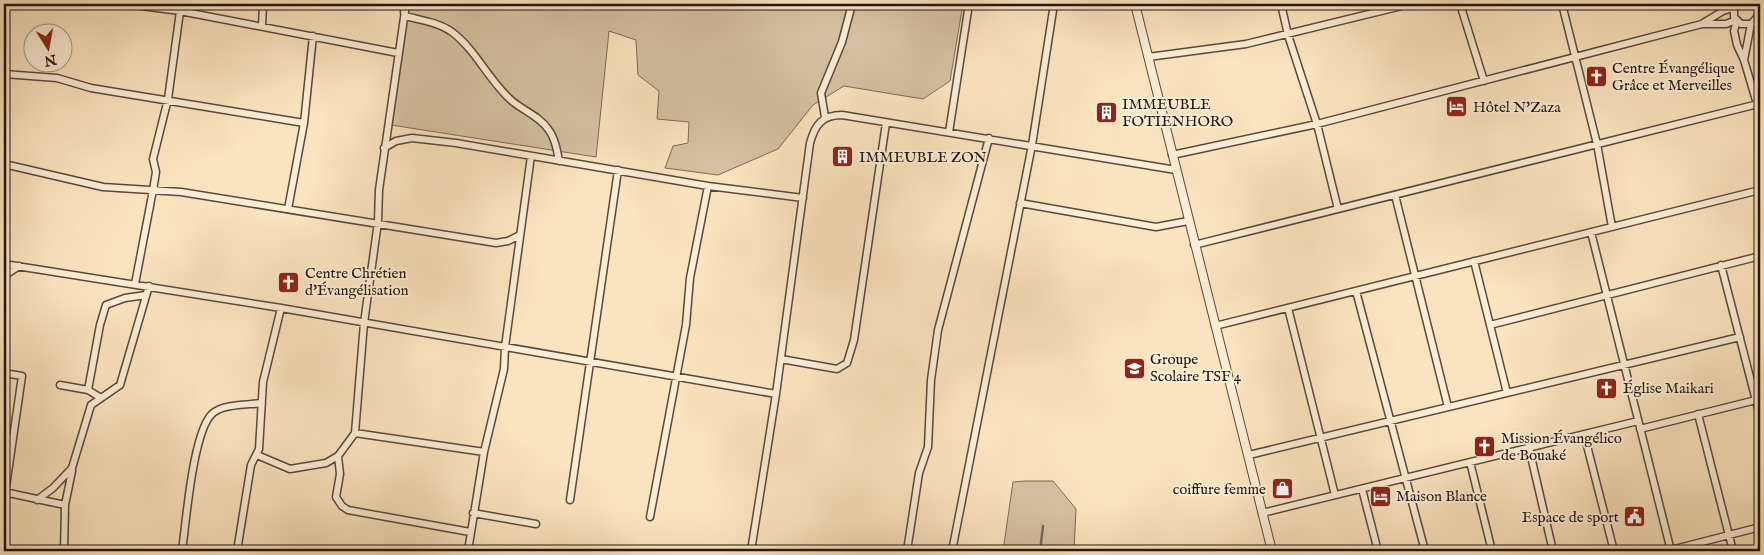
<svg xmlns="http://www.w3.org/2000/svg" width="1764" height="555" font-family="'IM FELL English',serif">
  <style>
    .grass { fill: #d5c1a1; stroke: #7b6b59 }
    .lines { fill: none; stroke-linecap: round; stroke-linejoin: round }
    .stream { stroke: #776756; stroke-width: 2.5 }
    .minor-casing { stroke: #57493c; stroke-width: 9 }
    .tertiary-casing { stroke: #57493c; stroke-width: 10 }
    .minor { stroke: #fcedd5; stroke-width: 6 }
    .tertiary { stroke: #fcedd5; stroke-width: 8 }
    .labels { text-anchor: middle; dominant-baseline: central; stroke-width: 4; stroke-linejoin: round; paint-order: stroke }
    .poi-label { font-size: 15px; fill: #211511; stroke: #fcedd5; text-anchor: start }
  </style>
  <rect width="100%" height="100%" fill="#fae4bf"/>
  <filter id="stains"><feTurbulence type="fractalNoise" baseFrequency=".004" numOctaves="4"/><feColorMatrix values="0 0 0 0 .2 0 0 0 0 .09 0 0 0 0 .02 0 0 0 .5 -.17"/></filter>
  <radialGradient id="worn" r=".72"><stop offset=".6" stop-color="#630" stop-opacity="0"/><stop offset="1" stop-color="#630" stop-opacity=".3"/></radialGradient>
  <!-- grass -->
  <path class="grass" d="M408 4H963L950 81 923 99 844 86 813 105 778 149 718 175 665 168 673 146 688 143 689 122 657 119 659 91 638 75 636 40 609 31 596 157 391 125Z
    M1025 481H1053L1076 509 1074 551H1003L1013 482Z"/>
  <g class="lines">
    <!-- stream -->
    <path class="stream" d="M1040 551 1043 526"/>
    <defs>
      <path id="minor" d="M126 4 180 11 398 53
        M1281 4 1288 35 1317 124 1338 209
        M1460 4 1484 81
        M1562 4 1597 144 1612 227
        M1734 4V17L1741 24H1751L1760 14
        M1759 4 1760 8
        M404 12 405 16C420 20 438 22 452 32 476 50 489 81 512 101 524 111 539 116 548 129 555 138 557 150 559 161
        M1737 21 1734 31 1737 45 1744 60 1760 114
        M1703 23 1723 11 1733 8
        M262 26 263 4
        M1148 57 1246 44 1410 4
        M1744 60 1751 24
        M4 74 57 78 91 88 304 123
        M825 117 821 93 842 42 852 4
        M949 132 969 4
        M384 148 396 141 412 138 456 143 708 186 803 198
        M1172 155 1317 124 1702 24H1726L1736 20
        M4 164 103 187 181 192 496 243 508 241 520 235
        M1395 195 1448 407
        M1020 203 1156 227 1188 221
        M288 209 304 123 313 36
        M1591 232 1671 551
        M1194 245 1758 104
        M1474 261 1507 393
        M4 264 281 308 776 394
        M1721 265 1760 416
        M4 276 19 266
        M135 284 153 190 156 172 153 159 168 99 181 4
        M1356 291 1425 551
        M1288 308 1335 495
        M1490 325 1760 256
        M1215 326 1760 190
        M781 359 837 369 847 363 854 340 886 123
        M4 373 22 376 5 493
        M60 385 88 390 101 398
        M88 390 100 325 106 305 125 298 146 295
        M1698 414 1733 551
        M1640 429 1756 400
        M355 433 484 452
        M1584 434 1614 551
        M1529 448 1553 551
        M257 455 290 469 326 463 338 456 355 433 364 323 378 222 379 190 406 4
        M1249 455 1740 337
        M338 456 340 474 336 497 342 506 348 510 470 532
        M1470 462 1492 551
        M1362 489 1378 551
        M4 492 65 505
        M37 500 53 488 72 468 91 405 120 385 149 286
        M570 500 618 170
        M473 513 536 524
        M1262 513 1638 421
        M650 517 686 325 690 278 708 186
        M64 551 65 505 72 471
        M182 551C186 523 193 429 213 413 224 404 247 405 262 403
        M237 551 251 465 259 449 263 382 281 308
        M468 551 484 452 504 369 505 347 531 156
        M751 551 776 394 810 143C815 125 822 115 842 115L1176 170
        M907 551 919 473 928 447 931 380 938 330 989 138
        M952 551 1032 145 1054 4
        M1667 551 1760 527"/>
      <path id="tertiary" d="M1135 4 1272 551"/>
    </defs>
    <!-- minor casing -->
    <use href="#minor" class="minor-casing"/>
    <!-- tertiary casing -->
    <use href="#tertiary" class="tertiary-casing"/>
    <!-- minor -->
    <use href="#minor" class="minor"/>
    <!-- tertiary -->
    <use href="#tertiary" class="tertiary"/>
  </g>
  <!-- icons -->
  <defs>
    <symbol id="church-square" viewBox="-11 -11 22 22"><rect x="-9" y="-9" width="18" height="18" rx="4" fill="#8f2418" stroke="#fcedd5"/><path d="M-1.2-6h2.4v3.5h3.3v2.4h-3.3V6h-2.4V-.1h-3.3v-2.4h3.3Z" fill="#fff"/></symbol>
    <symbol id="hotel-square" viewBox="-11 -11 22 22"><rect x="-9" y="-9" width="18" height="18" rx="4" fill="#8f2418" stroke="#fcedd5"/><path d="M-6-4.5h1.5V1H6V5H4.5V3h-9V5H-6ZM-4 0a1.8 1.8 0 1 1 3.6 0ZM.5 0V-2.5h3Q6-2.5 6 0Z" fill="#fff"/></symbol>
    <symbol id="building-square" viewBox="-11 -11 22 22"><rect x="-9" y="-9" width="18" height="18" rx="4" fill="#8f2418" stroke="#fcedd5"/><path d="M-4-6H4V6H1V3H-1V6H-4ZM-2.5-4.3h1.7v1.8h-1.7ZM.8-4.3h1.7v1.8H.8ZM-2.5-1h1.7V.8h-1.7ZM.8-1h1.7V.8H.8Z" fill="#fff"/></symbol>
    <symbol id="school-square" viewBox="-11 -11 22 22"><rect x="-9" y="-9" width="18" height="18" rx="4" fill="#8f2418" stroke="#fcedd5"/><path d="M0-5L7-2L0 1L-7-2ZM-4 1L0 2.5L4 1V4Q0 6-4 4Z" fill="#fff"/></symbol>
    <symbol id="shop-square" viewBox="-11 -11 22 22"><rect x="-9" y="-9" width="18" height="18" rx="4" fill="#8f2418" stroke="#fcedd5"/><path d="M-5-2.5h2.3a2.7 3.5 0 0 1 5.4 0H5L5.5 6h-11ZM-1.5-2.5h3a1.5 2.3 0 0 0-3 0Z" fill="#fff"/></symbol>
    <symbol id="civic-square" viewBox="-11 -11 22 22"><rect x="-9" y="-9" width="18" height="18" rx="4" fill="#8f2418" stroke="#fcedd5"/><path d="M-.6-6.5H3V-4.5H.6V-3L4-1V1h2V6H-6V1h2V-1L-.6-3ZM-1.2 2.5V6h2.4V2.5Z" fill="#fff"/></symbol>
  </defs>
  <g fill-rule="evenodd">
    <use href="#church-square" x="1584" y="64" width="25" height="25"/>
    <use href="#hotel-square" x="1444" y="94" width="25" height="25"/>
    <use href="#building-square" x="1094" y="100" width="25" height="25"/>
    <use href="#building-square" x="830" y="144" width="25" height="25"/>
    <use href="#church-square" x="276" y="270" width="25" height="25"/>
    <use href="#school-square" x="1122" y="356" width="25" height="25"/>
    <use href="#church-square" x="1594" y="376" width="25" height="25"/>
    <use href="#church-square" x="1472" y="434" width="25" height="25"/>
    <use href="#shop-square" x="1270" y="476" width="25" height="25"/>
    <use href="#hotel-square" x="1368" y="484" width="25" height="25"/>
    <use href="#civic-square" x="1622" y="504" width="25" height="25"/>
  </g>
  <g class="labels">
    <!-- poi labels -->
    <g class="poi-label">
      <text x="1612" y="68">Centre Évangélique<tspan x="1612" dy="17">Grâce et Merveilles</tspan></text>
      <text x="1122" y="104">IMMEUBLE<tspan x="1122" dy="17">FOTIENHORO</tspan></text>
      <text x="1473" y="107">Hôtel N'Zaza</text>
      <text x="859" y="157">IMMEUBLE ZON</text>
      <text x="305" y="273">Centre Chrétien<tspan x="305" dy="17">d'Évangélisation</tspan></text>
      <text x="1150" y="359">Groupe<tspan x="1150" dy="17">Scolaire TSF 4</tspan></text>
      <text x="1623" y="388">Église Maikari</text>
      <text x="1501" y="438">Mission Évangélico<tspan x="1501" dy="17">de Bouaké</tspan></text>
      <text x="1266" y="489" text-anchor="end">coiffure femme</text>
      <text x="1396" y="496">Maison Blance</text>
      <text x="1619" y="517" text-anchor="end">Espace de sport</text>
    </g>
  </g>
  <!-- margin -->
  <rect width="1764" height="555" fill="none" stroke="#fae4bf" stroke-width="20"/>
  <rect x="5" y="5" width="1754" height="545" fill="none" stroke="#211511" stroke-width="2.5"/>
  <rect x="10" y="10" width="1744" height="535" fill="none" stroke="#211511"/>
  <!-- north arrow -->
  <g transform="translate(48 48) rotate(169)"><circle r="24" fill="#fcedd5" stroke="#a49787"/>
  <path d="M0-4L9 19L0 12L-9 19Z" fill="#8f2418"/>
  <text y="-8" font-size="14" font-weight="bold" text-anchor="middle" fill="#211511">N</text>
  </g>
  <rect width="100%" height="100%" filter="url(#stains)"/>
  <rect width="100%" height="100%" fill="url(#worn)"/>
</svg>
